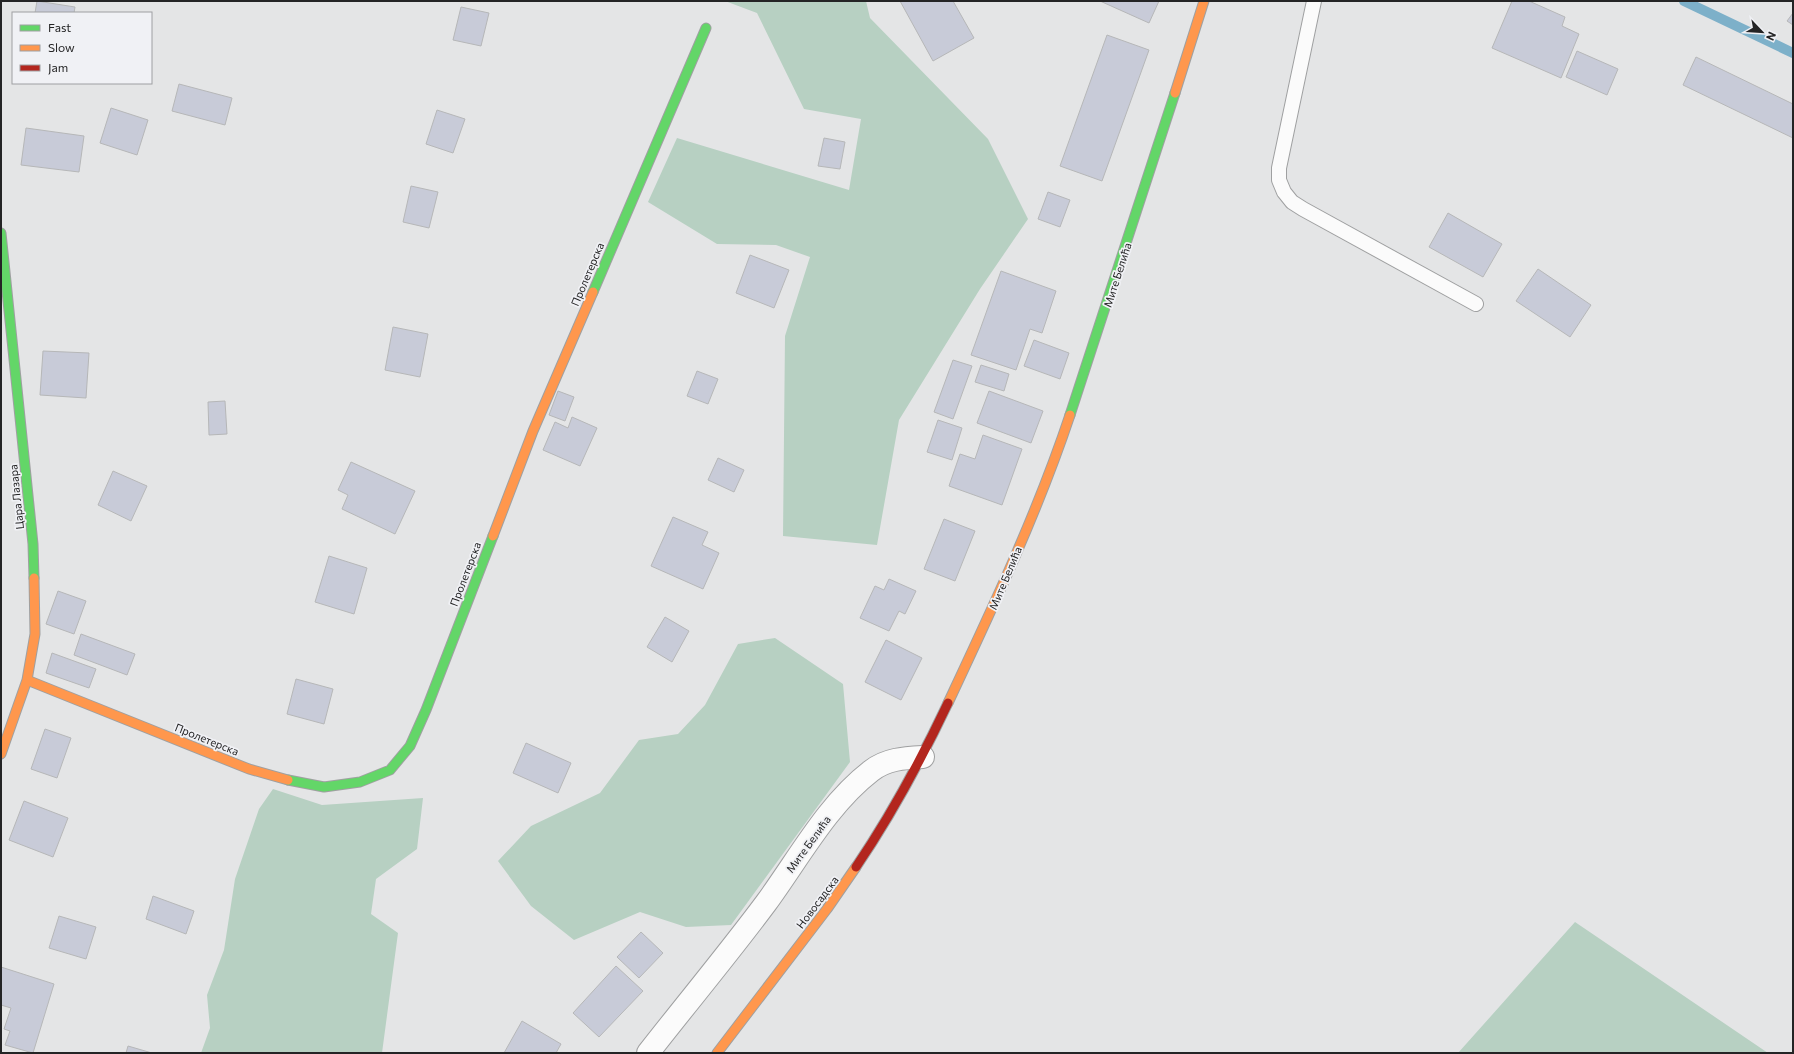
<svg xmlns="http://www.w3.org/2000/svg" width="1794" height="1054" font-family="Commissioner,sans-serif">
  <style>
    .green { fill: #b7d0c2 }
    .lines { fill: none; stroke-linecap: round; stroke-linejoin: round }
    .stream { stroke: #7db0c9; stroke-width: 10 }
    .building { fill: #c8cbd8; stroke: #b6b7b8 }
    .lane-casing { stroke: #9fa0a1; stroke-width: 16 }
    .street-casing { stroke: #9fa0a1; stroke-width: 24 }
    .fast-casing { stroke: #9fa0a1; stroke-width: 11 }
    .slow-casing { stroke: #9fa0a1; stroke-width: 11 }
    .jam-casing { stroke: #9fa0a1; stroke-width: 11 }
    .lane { stroke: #fbfbfb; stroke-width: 14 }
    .street { stroke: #fbfbfb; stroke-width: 22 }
    .fast { stroke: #63d668; stroke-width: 9 }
    .slow { stroke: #ff974d; stroke-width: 9 }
    .jam { stroke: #b3261e; stroke-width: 9 }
    .labels { text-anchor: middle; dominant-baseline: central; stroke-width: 3.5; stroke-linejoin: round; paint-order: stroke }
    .street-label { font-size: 11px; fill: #242425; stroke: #f0f1f5 }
  </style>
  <rect width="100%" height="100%" fill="#e4e5e6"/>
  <!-- green -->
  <path class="green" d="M725 1H866L870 18 988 139 1028 219 980 289 899 420 877 545 783 536 785 336 810 257 776 245 717 244 648 202 677 138 849 190 861 119 804 109 757 13Z
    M775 638 843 684 850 762 731 925 686 927 640 912 574 940 531 906 498 861 531 826 600 793 639 740 678 734 705 705 738 644Z
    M273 789 322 805 423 798 417 849 376 879 371 914 398 933 382 1053H201L210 1028 207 995 224 950 235 879 259 809Z
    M1575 922 1768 1053H1458Z"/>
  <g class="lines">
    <!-- stream -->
    <path class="stream" d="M1684 1 1793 53"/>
  </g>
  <!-- building -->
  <path class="building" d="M37 1 75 7 74 13H35Z
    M900 1H953L974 38 933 61Z
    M1100 1H1159L1149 23Z
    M1512 1H1529L1565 17 1562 26 1579 34 1561 78 1492 48Z
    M461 7 489 13 481 46 453 40Z
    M1793 13V25L1787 21Z
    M1107 35 1149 50 1102 181 1060 166Z
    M1577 51 1618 69 1607 95 1566 77Z
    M1696 57 1793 104V138L1683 85Z
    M179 84 232 98 225 125 172 111Z
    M111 108 148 120 137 155 100 143Z
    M437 110 465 119 453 153 426 144Z
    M26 128 84 136 79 172 21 165Z
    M824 138 845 142 840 169 818 166Z
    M411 186 438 192 429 228 403 222Z
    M1048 192 1070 200 1060 227 1038 219Z
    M1448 213 1502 244 1483 277 1429 247Z
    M750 255 789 270 774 308 736 293Z
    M1538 269 1591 305 1570 337 1516 301Z
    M1001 271 1056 291 1042 333 1030 329 1016 370 971 355Z
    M393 327 428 334 420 377 385 370Z
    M1034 340 1069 353 1060 379 1024 366Z
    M43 351 89 353 86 398 40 395Z
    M953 360 972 366 953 419 934 412Z
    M981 365 1009 374 1004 391 975 382Z
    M697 371 718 379 708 404 687 396Z
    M558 391 574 397 565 421 549 415Z
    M989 391 1043 411 1031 443 977 423Z
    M225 401 227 434 209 435 208 402Z
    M572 417 597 428 580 466 543 450 555 422 568 428Z
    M938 420 962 428 952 460 927 452Z
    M983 435 1022 449 1002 505 949 486 960 454 975 459Z
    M718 458 744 470 734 492 708 480Z
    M351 462 415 491 395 534 342 509 348 495 338 490Z
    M113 471 147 486 131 521 98 505Z
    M673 517 708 532 702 545 719 553 703 589 651 566Z
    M944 519 975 531 955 581 924 569Z
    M329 556 367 568 354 614 315 602Z
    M889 579 916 591 905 614 899 611 889 631 860 618 875 586 884 590Z
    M58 591 86 601 74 634 46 624Z
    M665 617 689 631 672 662 647 647Z
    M81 634 135 654 127 675 74 655Z
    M886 640 922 658 901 700 865 682Z
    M52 653 96 669 89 688 46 673Z
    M296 679 333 689 324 724 287 714Z
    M45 729 71 738 57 778 31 769Z
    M526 743 571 763 558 793 513 773Z
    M24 801 68 818 53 857 9 840Z
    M153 896 194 911 186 934 146 919Z
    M59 916 96 927 86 959 49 948Z
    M641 932 663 953 639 978 617 957Z
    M616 966 643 991 599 1037 573 1013Z
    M1 967 54 984 33 1053 5 1045 10 1031 4 1029 11 1008 1 1005Z
    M522 1021 561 1044 556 1053H504Z
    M128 1046 152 1053H126Z"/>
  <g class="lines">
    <defs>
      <path id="lane" d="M1314 1 1279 168V180L1284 192 1292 202 1303 209 1476 304"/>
      <path id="street" d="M648 1053C687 1003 728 954 766 903 799 858 827 805 871 771 886 759 904 758 923 757"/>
      <path id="fast" d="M1 233 33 544 34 578
        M593 292 706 28
        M1070 415 1175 93
        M288 780 324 787 360 782 390 770 410 746 426 710 493 536"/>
      <path id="slow" d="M1175 93 1204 1
        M493 536 533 431 593 292
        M27 680 249 769 288 780
        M948 703C992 609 1037 514 1070 415
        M1 754 27 680 35 634 34 578
        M717 1053 827 909 856 867"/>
      <path id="jam" d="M856 867C892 814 921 760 948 703"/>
    </defs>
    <!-- lane casing -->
    <use href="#lane" class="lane-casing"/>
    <!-- street casing -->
    <use href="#street" class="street-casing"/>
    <!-- fast casing -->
    <use href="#fast" class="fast-casing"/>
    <!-- slow casing -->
    <use href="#slow" class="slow-casing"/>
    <!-- jam casing -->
    <use href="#jam" class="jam-casing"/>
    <!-- lane -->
    <use href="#lane" class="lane"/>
    <!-- street -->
    <use href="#street" class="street"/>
    <!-- fast -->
    <use href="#fast" class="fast"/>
    <!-- slow -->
    <use href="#slow" class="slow"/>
    <!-- jam -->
    <use href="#jam" class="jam"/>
  </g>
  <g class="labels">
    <!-- street labels -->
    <g class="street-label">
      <text transform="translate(587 274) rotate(-67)">Пролетерска</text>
      <text transform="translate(1117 275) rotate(-72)">Мите Белића</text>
      <text transform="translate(16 497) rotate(-96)">Цара Лазара</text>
      <text transform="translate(465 574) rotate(-69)">Пролетерска</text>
      <text transform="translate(1005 578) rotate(-67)">Мите Белића</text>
      <text transform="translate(207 739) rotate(22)">Пролетерска</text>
      <text transform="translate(808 844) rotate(-54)">Мите Белића</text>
      <text transform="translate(817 902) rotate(-53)">Новосадска</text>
    </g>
  </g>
  <!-- border -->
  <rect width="1794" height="1054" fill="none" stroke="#242425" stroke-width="4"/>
  <!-- legend -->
  <rect x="12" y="12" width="140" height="72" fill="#f0f1f5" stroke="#9e9fa2"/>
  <rect x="20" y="25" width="20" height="6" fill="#63d668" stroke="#9e9fa2"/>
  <text x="48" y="32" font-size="12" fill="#242425">Fast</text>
  <rect x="20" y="45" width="20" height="6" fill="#ff974d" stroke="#9e9fa2"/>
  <text x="48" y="52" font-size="12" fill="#242425">Slow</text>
  <rect x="20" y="65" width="20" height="6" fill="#b3261e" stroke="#9e9fa2"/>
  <text x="48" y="72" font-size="12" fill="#242425">Jam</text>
  <!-- north arrow -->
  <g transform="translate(1762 32) rotate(115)" stroke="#f0f1f5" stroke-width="3" paint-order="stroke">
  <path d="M0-3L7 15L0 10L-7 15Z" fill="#242425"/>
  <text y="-6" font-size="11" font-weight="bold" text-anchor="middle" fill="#242425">N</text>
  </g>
</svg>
